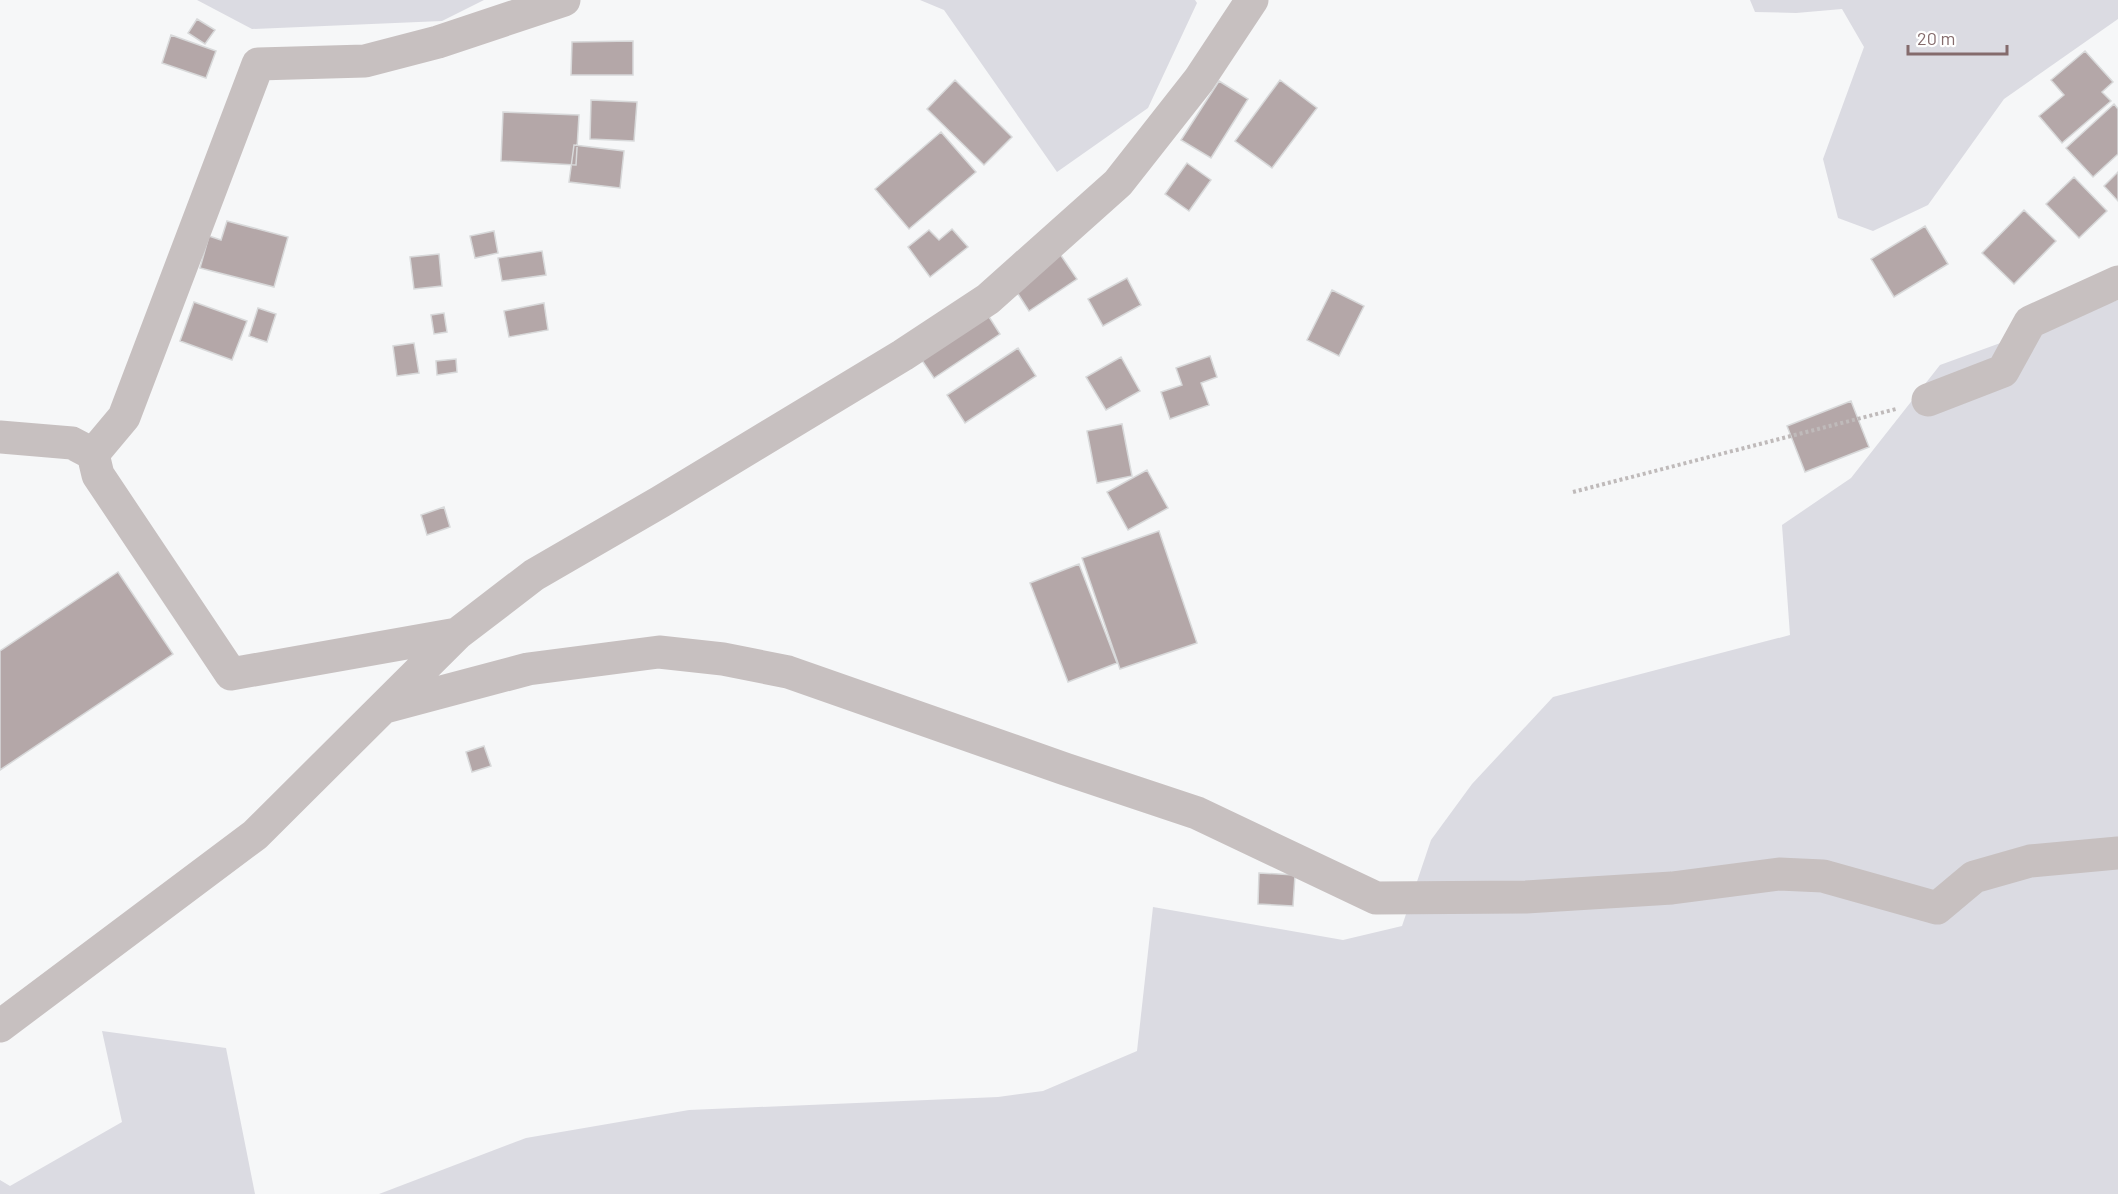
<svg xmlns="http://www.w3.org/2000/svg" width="2118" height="1194" font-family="Barlow,sans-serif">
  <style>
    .green { fill: #dbdbe2 }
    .building { fill: #b4a7a8; stroke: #d8d9da; stroke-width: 1.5 }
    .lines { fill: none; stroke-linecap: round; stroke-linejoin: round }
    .path { stroke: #bfbaba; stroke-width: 4; stroke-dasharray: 3 3; stroke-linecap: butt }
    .minor { stroke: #c7c0c0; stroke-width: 33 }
  </style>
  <rect width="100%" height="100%" fill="#f6f7f8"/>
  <!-- green -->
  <path class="green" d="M197 0H484L442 21 252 29Z
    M920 0H1195L1197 3 1148 108 1057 172 944 10Z
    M1750 0H2118V19L2004 99 1928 205 1873 231 1838 218 1823 159 1864 47 1842 9 1796 13 1755 12Z
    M2118 300V1194H379L526 1138 689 1110 998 1097 1043 1091 1137 1051 1153 907 1343 940 1402 926 1431 840 1472 784 1553 697 1790 635 1782 525 1851 478 1940 365Z
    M102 1031 226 1048 255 1194H0V1180L10 1186 122 1122Z"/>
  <!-- building -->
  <path class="building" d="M197 19 215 30 205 44 188 33Z
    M171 35 216 51 206 78 162 63Z
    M633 41V75H571L572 42Z
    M2085 51 2113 82 2102 92 2111 101 2062 143 2039 116 2064 95 2051 80Z
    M955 80 1012 137 984 165 927 109Z
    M1280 80 1317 108 1272 168 1235 141Z
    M1219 81 1248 99 1211 158 1181 140Z
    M591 100 637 102 634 141 590 139Z
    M2114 104 2118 109V154L2093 177 2066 148Z
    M503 112 579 115 576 165 501 161Z
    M941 132 976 172 909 229 875 189Z
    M574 145 624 151 620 188 569 182Z
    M1187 163 1211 180 1189 211 1165 194Z
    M2118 172V201L2104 186Z
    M2074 177 2107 211 2079 238 2046 204Z
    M2024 210 2056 241 2014 284 1982 253Z
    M227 221 288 237 274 287 200 268 209 236 221 240Z
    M1925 226 1948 264 1894 297 1871 259Z
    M952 229 968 247 930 277 908 247 929 230 939 240Z
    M494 231 498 253 475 258 470 236Z
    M542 251 546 275 502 281 498 258Z
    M439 254 442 286 414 289 410 257Z
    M1060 254 1077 279 1029 311 1013 286Z
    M1127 278 1141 305 1103 326 1088 299Z
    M1332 290 1364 306 1339 356 1307 340Z
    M194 302 247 321 232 360 180 341Z
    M544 303 548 330 509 337 504 311Z
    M258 308 276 314 267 342 249 336Z
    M984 309 1000 334 934 378 917 353Z
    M444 313 447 332 434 334 431 315Z
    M414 343 419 373 397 376 393 346Z
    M1018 348 1036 376 965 423 947 395Z
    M1210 356 1217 377 1201 383 1209 405 1170 419 1161 392 1182 385 1176 368Z
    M1121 357 1140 391 1106 410 1086 377Z
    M456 359 457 372 437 375 436 361Z
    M1851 401 1869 447 1805 472 1787 426Z
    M1122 424 1132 476 1097 483 1087 431Z
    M1147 470 1168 508 1128 530 1107 492Z
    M444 507 450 527 427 535 421 515Z
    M1159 531 1197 643 1120 669 1082 558Z
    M1079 564 1117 663 1068 682 1030 583Z
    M118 572 173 654 0 770V651Z
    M484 746 491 766 472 772 466 752Z
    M1259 873 1295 875 1293 906 1258 904Z"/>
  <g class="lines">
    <!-- path -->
    <path class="path" d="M1573 492 1896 409"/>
    <!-- minor -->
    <path class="minor" d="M1928 400 2003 371 2030 322 2118 282
      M0 437 72 443 93 454
      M93 454 124 417 258 64 365 61 438 42 564 0
      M93 454 98 475 231 674 457 634
      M385 707 528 669 659 652 723 659 788 672 1065 769 1197 813 1376 898 1526 897 1672 888 1779 874 1823 876 1937 908 1974 877 2030 861 2118 853
      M0 1026 255 835 457 634 534 575 660 502 903 355 988 299 1118 183 1199 80 1252 0"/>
  </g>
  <!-- scale -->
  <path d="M1908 45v9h99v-9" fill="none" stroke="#846b6c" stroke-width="3"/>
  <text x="1917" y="45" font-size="18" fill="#846b6c" stroke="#ffffff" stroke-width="4.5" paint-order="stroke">20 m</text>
</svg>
